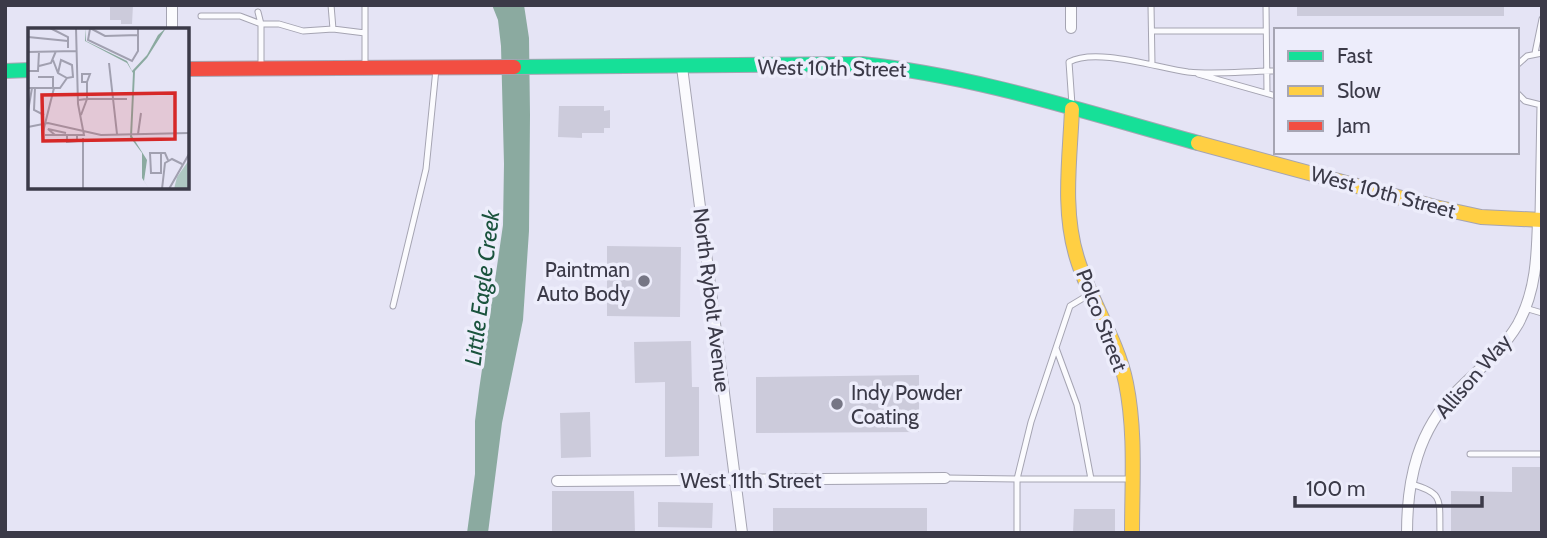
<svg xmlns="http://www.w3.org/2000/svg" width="1547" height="538" font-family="Cabin,sans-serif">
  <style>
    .water { fill: #8baaa0 }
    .building { fill: #cccbdb }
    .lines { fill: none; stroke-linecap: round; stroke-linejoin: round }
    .lane-casing { stroke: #a5a4b2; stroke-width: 7 }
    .street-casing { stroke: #a5a4b2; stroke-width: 12 }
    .fast-casing { stroke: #a5a4b2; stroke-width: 16 }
    .slow-casing { stroke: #a5a4b2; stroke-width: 16 }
    .jam-casing { stroke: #a5a4b2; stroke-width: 16 }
    .lane { stroke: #fbfbfe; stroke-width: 5 }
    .street { stroke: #fbfbfe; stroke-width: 10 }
    .fast { stroke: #16e098; stroke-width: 14 }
    .slow { stroke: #ffcf43; stroke-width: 14 }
    .jam { stroke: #f24e42; stroke-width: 14 }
    .poi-dot { fill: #767685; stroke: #ededfb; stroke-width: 2.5 }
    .labels { text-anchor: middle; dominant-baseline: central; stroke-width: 7; stroke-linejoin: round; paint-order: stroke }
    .street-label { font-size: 21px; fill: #3b3a48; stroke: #ededfb }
    .poi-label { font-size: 21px; fill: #3b3a48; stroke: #ededfb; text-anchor: end }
    .water-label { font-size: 23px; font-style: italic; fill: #1a533d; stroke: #ededfb }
    .inset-road { fill: none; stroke: #a1a0b0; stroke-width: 2 }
    .view { fill: #d62828; fill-opacity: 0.15; stroke: #d62828; stroke-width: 3.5 }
    .inset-edge { fill: none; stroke: #3b3a48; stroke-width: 3.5 }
  </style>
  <rect width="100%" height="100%" fill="#e5e4f5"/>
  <!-- water -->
  <path class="water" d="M492 5H524L529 38 530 115 529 231 523 320 502 423 488 533H467L475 474V421L479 390 503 225 504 164 501 46 498 20Z"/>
  <!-- building -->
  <path class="building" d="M110 5H133L132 24H121V20H110Z
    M1297 5H1504V16H1297Z
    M559 106H604V111L610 110V128H604V133H582V138L558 137Z
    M607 246 681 247 680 317 607 316Z
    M691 341 692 387H699V456L665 457V382L635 383 634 342Z
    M919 375V432L756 433V377Z
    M590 412 591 457 561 458 560 413Z
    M1512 467H1542V533H1451V491L1512 492Z
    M552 491H634L635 533H552Z
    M658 502 713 503 712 528 658 527Z
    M773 508H927V533H773Z
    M1074 509H1115V533H1073Z"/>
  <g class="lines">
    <defs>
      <path id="lane" d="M331 5 333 29
        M365 5V65
        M1151 5 1152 64
        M1266 5 1267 93
        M258 12 261 24
        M201 16H240L261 24
        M1152 31H1266
        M1535 53 1542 19
        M1517 65 1527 56 1542 53
        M261 66V24H279L303 31 333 29 365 33
        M1198 74 1276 96
        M1517 93 1525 101 1541 105
        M1072 105 1069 62C1096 47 1158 68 1188 72 1216 75 1247 71 1276 71
        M1538 217 1540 106
        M1090 294 1070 306 1031 422 1017 479H1132
        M393 306 426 169 436 69
        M1525 308 1542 313
        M1056 348 1077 405 1091 479
        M1470 454H1542
        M945 478 1017 479V533
        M1411 484C1445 493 1439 501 1440 533"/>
      <path id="street" d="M1071 5V28
        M172 30V5
        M682 67 742 533
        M557 481 945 478
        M1407 533C1407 479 1418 430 1457 391 1479 369 1502 351 1518 324 1536 291 1537 256 1538 220"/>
      <path id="fast" d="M514 67 862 64C977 76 1088 113 1198 143
        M5 71 30 70"/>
      <path id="slow" d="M1072 109C1070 158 1062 210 1077 258 1090 301 1117 339 1126 383 1136 432 1132 483 1132 533
        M1198 143 1435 207 1481 217 1542 220"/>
      <path id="jam" d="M187 69 514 67"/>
    </defs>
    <!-- lane casing -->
    <use href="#lane" class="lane-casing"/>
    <!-- street casing -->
    <use href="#street" class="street-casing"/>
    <!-- fast casing -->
    <use href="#fast" class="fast-casing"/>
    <!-- slow casing -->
    <use href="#slow" class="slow-casing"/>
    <!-- jam casing -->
    <use href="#jam" class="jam-casing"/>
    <!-- lane -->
    <use href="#lane" class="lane"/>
    <!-- street -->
    <use href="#street" class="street"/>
    <!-- fast -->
    <use href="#fast" class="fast"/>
    <!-- slow -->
    <use href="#slow" class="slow"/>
    <!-- jam -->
    <use href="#jam" class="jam"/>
  </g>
  <!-- markers -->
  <g class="poi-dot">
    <circle cx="644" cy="281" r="7"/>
    <circle cx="837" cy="404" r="7"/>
  </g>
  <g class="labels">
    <!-- street labels -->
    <g class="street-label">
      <text transform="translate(832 68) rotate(1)">West 10th Street</text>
      <text transform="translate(1383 192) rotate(15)">West 10th Street</text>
      <text transform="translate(712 300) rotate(83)">North Rybolt Avenue</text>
      <text transform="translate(1102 320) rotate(69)">Polco Street</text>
      <text transform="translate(1473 376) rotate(-49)">Allison Way</text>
      <text x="751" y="480">West 11th Street</text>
    </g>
    <!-- poi labels -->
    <g class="poi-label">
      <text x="630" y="269">Paintman<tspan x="630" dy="24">Auto Body</tspan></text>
      <text x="851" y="392" text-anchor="start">Indy Powder<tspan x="851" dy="24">Coating</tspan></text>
    </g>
    <!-- water labels -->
    <g class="water-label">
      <text transform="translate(482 288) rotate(-83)">Little Eagle Creek</text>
    </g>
  </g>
  <!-- overview -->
  <g transform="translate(28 28)">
    <rect width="161" height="161" fill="#e5e4f5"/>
    <path d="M161 132V161H146L149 149Z" fill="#aec7c2"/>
    <path d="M57 0 58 13 99 33 104 43 119 27 130 7 138 0 119 30 107 43 104 108 119 132 116 153 121 161 114 150V125L102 109 105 45 99 35 57 13Z" fill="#8baaa0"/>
    <path class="inset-road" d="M22 0 40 9V20M62 0 77 8 110 7V0M62 1 60 12 104 33 110 23V7M0 9 40 13M0 24 48 23M25 32 30 45 39 50 45 49 44 37 33 32 30 45M81 35 89 106M11 38 23 35 28 23M0 43H10L11 24M10 49H25V60M59 54 62 46H54V54H59V71H99M0 60H32L39 50M7 60 6 82 16 87M50 72 59 71 53 87M0 83 4 60M0 99 20 95 73 107 161 105M15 104 26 60M110 106 113 85M17 107H56L50 76 48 0M27 107 20 101 38 105M39 107V114L49 113V107M133 125V145H123L122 125H137L140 132M55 161V110M134 161 137 135 144 131 154 136M141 161 161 126"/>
    <path class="view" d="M147 65V111L15 113 14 67Z"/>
    <rect width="161" height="161" class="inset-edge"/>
  </g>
  <!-- border -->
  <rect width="1547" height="538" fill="none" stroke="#3b3a48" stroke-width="14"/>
  <!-- legend -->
  <rect x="1274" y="28" width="245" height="126" fill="#ededfb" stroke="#a6a5b3" stroke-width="2"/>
  <rect x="1288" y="51" width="35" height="10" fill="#16e098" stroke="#a6a5b3" stroke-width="2"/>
  <text x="1337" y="63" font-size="21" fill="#3b3a48">Fast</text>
  <rect x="1288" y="86" width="35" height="10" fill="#ffcf43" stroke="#a6a5b3" stroke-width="2"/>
  <text x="1337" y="98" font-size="21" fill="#3b3a48">Slow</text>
  <rect x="1288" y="121" width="35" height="10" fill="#f24e42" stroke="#a6a5b3" stroke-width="2"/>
  <text x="1337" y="133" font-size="21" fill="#3b3a48">Jam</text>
  <!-- scale -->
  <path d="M1295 496v10h187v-10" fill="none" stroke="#3b3a48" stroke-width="3.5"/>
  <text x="1306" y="496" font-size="21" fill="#3b3a48" stroke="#ededfb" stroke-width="5" paint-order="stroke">100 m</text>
</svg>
